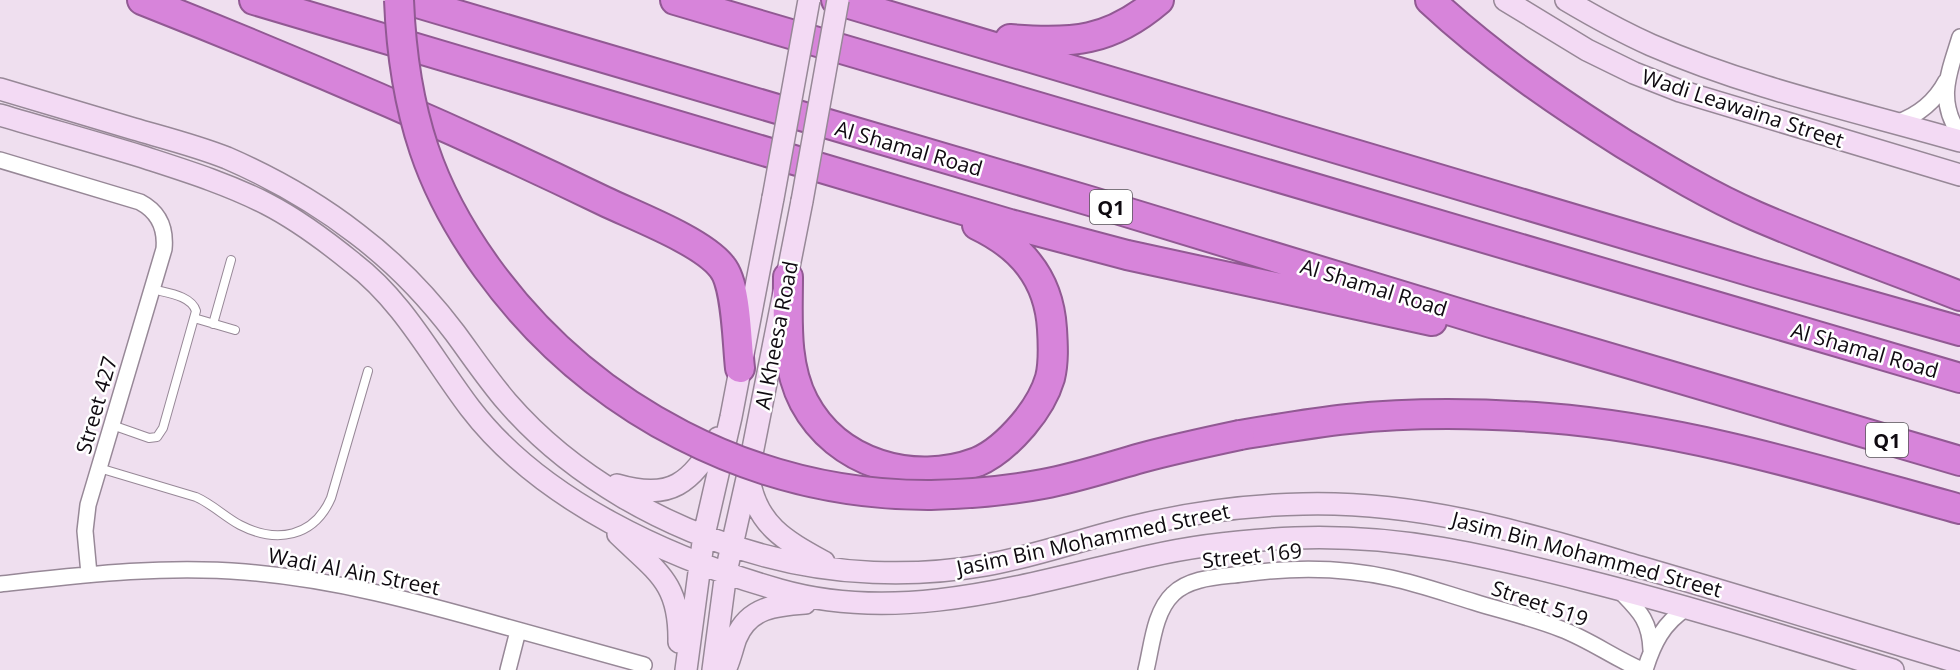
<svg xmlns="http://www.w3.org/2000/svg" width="1960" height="670" font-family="'Open Sans',sans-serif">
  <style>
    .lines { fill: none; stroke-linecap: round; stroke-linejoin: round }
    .lane-casing { stroke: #978897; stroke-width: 10 }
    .street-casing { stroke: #978897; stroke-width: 18 }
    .secondary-casing { stroke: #978897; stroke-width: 24 }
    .highway-casing { stroke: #915993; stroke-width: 32 }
    .lane { stroke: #fff; stroke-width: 8 }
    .street { stroke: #fff; stroke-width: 15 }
    .secondary { stroke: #f3daf4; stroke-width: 21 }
    .highway { stroke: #d784da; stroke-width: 28 }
    .secondary-bridge-casing { stroke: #978897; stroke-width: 24; stroke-linecap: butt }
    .highway-bridge-casing { stroke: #915993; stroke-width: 32; stroke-linecap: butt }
    .secondary-bridge { stroke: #f3daf4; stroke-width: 21 }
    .highway-bridge { stroke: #d784da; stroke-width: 28 }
    .labels { text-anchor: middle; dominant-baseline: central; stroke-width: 5; stroke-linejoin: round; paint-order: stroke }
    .shield { fill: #fff; stroke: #575458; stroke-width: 1.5 }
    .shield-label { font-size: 20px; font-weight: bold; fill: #0f0a10 }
    .street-label { font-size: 21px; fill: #0f0a10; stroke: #fff }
  </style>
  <rect width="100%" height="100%" fill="#efdfef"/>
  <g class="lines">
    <defs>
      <path id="lane" d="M194 318 235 330
        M213 324 231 260
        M112 425 149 438 157 437 163 428 196 311C191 295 166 293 152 289
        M99 468 196 497C212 504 225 517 240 525 277 544 314 537 331 498L368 371"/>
      <path id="street" d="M1960 37C1949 73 1936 100 1960 135
        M1896 123C1919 115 1935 102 1946 81
        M0 160 140 202C159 212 166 228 164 249L88 505 85 531 89 574
        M0 584C82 575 163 565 245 572 334 579 418 602 503 626 550 639 597 652 644 665
        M1618 589C1638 610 1650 619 1651 650
        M508 670 518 631
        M1146 670C1152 646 1154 612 1173 594 1190 577 1220 577 1242 574 1292 567 1342 567 1391 578 1419 584 1447 594 1474 602 1503 611 1533 618 1561 629 1590 640 1614 658 1642 670
        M1645 670C1653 644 1663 623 1687 608"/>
      <path id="secondary" d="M1505 0 1587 50 1634 73 1680 91 1960 175
        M1566 0C1593 16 1622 32 1651 45 1750 88 1856 111 1960 141
        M0 89C45 102 89 116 134 129 165 138 197 146 227 158 273 178 317 203 357 234 394 262 427 296 455 333 472 356 488 380 507 402 572 477 666 529 762 555 834 575 912 578 986 565 1036 556 1083 539 1132 527 1188 513 1245 505 1303 504 1423 501 1527 534 1640 567 1747 598 1853 631 1960 663
        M0 115C47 129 94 142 140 156 183 170 226 183 267 204 298 220 326 241 353 263 404 302 432 358 470 408 541 501 670 559 780 590 903 625 1030 583 1150 556 1197 545 1246 540 1295 538 1397 534 1485 555 1583 580 1687 606 1790 638 1893 670
        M749 478C756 525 786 541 824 562
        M617 485C672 501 690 483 718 438
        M618 534C657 572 680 582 679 642
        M686 670 704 535 731 417 773 198
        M713 670 726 572 748 474 802 201
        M725 670C730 660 732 649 736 638 749 607 776 605 805 603"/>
      <path id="highway" d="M142 0C299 62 453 128 604 201 635 216 702 241 722 267 737 285 737 343 740 368
        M254 0 1010 224 1127 255 1432 321
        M407 0 1090 201 1491 323 1960 461
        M675 0 1960 378
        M836 0 1759 274 1960 331
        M1430 0C1489 55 1556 101 1624 144 1667 170 1710 196 1756 216 1823 245 1892 269 1960 296
        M1010 39C1072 44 1110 42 1159 0
        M788 277C788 318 784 364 804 402 837 464 913 486 977 462 994 455 1011 439 1023 425 1034 412 1045 395 1050 378 1054 362 1053 345 1052 329 1049 278 1021 246 977 225
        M1240 435C1276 429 1311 423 1348 419 1413 412 1482 413 1548 418 1688 429 1825 472 1960 509"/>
    </defs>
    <!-- lane casing -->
    <use href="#lane" class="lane-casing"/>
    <!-- street casing -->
    <use href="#street" class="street-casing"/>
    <!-- secondary casing -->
    <use href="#secondary" class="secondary-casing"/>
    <!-- highway casing -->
    <use href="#highway" class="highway-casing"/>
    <!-- lane -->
    <use href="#lane" class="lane"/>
    <!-- street -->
    <use href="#street" class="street"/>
    <!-- secondary -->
    <use href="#secondary" class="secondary"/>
    <!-- highway -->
    <use href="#highway" class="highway"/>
    <defs>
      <path id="secondary-bridge" d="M773 198 809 0
        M802 201 838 0"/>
      <path id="highway-bridge" d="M399 0C401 51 408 101 424 149 438 191 461 232 487 268 590 410 755 496 931 495 968 494 1006 491 1043 484 1076 478 1109 467 1141 458 1174 449 1207 442 1240 435"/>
    </defs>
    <!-- secondary-bridge casing -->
    <use href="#secondary-bridge" class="secondary-bridge-casing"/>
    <!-- highway-bridge casing -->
    <use href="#highway-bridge" class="highway-bridge-casing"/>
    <!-- secondary-bridge -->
    <use href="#secondary-bridge" class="secondary-bridge"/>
    <!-- highway-bridge -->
    <use href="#highway-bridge" class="highway-bridge"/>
  </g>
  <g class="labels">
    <!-- shield labels -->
    <g class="shield">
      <rect x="1090" y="190" width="42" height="34" rx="4.5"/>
      <rect x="1866" y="423" width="42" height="34" rx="4.5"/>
    </g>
    <g class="shield-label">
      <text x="1111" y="207">Q1</text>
      <text x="1887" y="440">Q1</text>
    </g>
    <!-- street labels -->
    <g class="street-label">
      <text transform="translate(1743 108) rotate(18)">Wadi Leawaina Street</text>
      <text transform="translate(909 148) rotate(16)">Al Shamal Road</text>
      <text transform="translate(1374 287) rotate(17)">Al Shamal Road</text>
      <text transform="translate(776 335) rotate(-79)">Al Kheesa Road</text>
      <text transform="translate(1865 350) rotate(16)">Al Shamal Road</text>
      <text transform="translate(96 405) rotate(-74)">Street 427</text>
      <text transform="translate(1093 539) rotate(-12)">Jasim Bin Mohammed Street</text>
      <text transform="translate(1587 554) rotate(15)">Jasim Bin Mohammed Street</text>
      <text transform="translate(1252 555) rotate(-6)">Street 169</text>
      <text transform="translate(354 571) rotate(11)">Wadi Al Ain Street</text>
      <text transform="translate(1540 603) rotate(19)">Street 519</text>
    </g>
  </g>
</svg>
